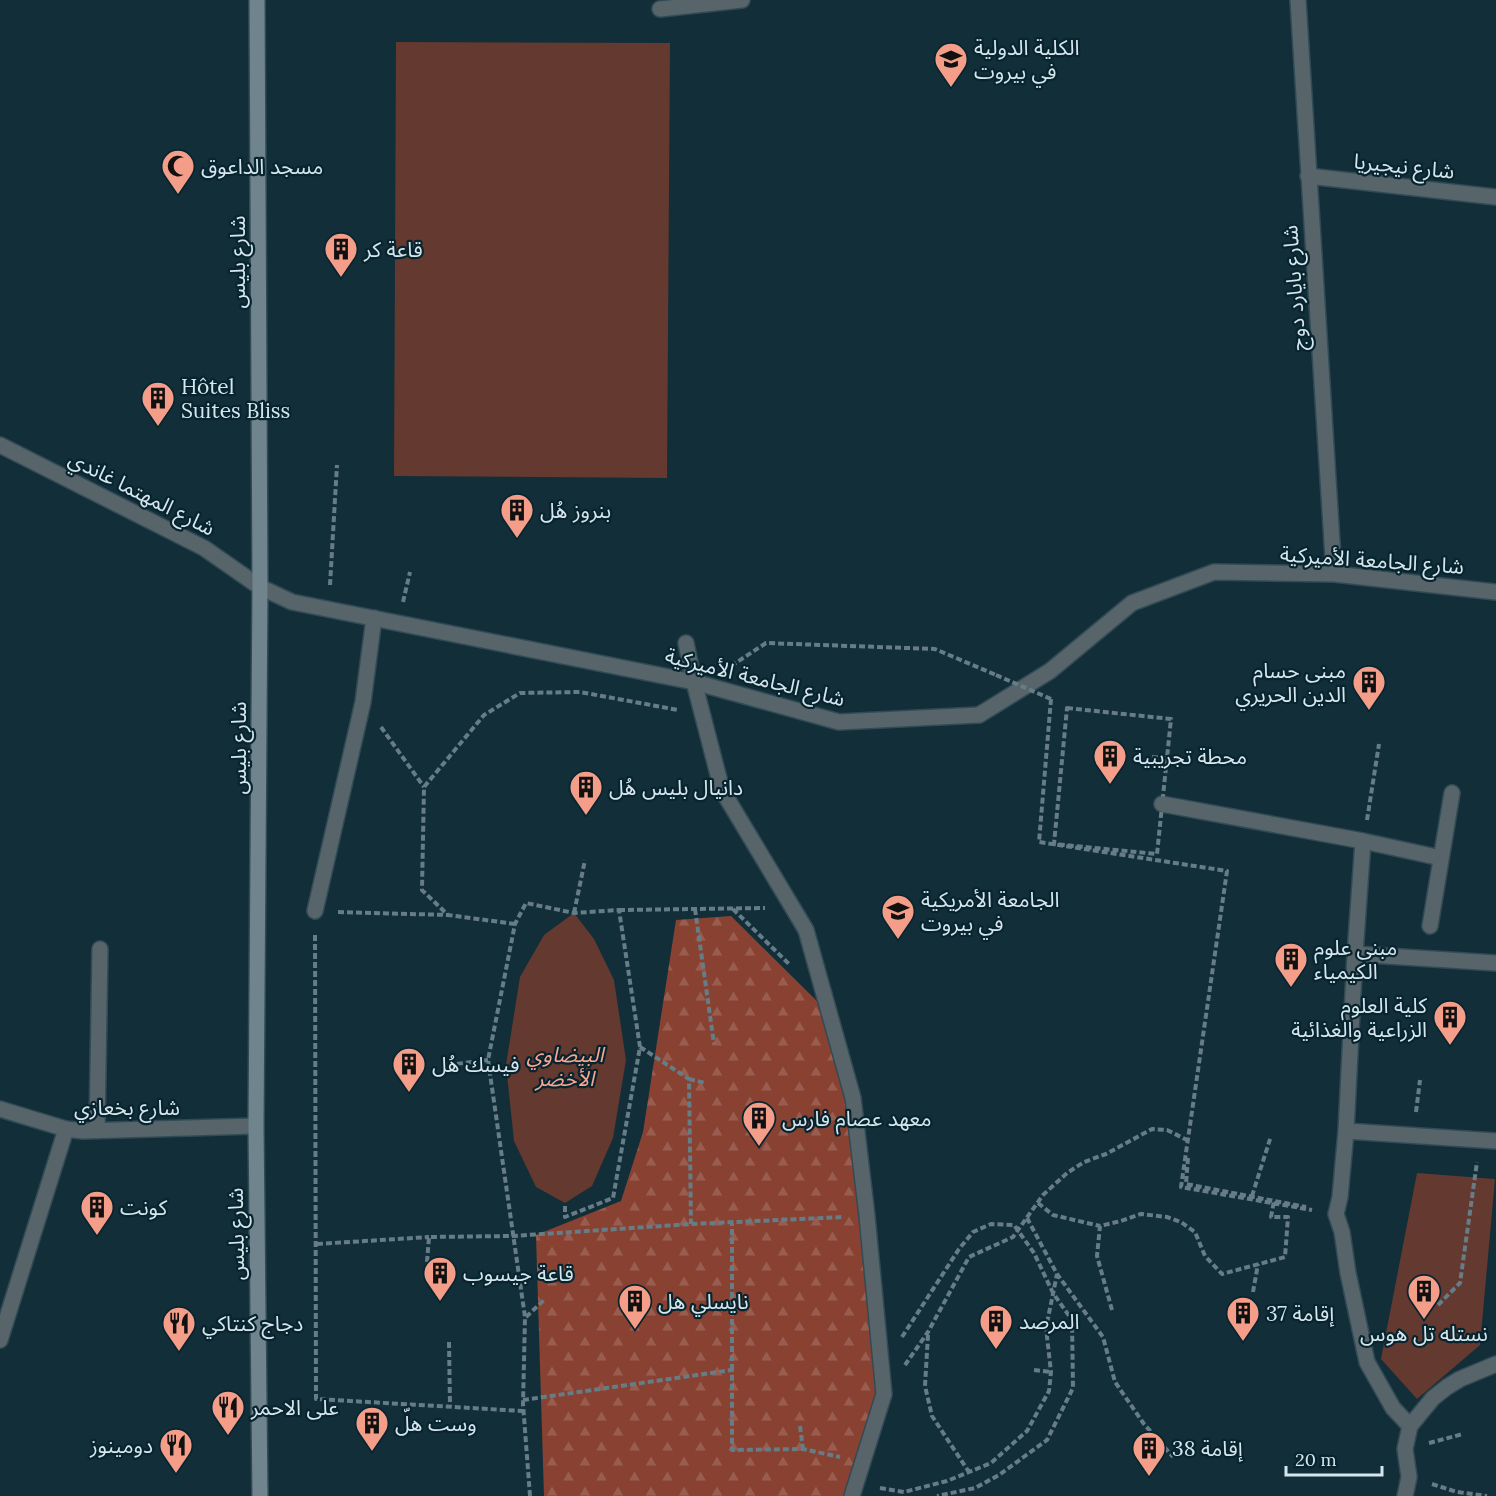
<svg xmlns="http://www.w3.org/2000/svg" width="1496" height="1496" font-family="Lora,'Noto Sans Arabic',serif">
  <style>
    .forest { fill: url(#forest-firs) }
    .park { fill: #64392f }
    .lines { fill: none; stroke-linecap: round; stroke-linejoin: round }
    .lane-casing { stroke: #314b56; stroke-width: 18 }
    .street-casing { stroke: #314b56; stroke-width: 18 }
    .secondary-casing { stroke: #314b56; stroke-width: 18 }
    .path { stroke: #667c86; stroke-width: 4; stroke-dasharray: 6 3; stroke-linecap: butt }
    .lane { stroke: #576469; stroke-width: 15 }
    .street { stroke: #576469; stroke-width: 15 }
    .secondary { stroke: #70848d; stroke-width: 15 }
    .path-bridge { stroke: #667c86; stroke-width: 4; stroke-dasharray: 6 3; stroke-linecap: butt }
    .labels { text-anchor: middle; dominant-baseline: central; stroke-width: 4.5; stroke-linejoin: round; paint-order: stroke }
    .poi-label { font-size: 21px; fill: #d6e6ed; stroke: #07242f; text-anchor: start }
    .street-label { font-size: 21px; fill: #d6e6ed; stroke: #07242f }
    .park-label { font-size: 21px; font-style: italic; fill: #faa691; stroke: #07242f }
  </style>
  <defs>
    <pattern id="forest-firs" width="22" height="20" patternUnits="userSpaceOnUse" patternTransform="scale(1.5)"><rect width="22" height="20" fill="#894232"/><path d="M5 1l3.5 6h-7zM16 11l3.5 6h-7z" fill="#995d50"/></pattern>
  </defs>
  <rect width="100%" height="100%" fill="#122e39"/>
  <!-- forest -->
  <path class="forest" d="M731 916 822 1006 846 1101 878 1393 844 1496H544L536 1235 621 1201 643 1132 676 920Z"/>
  <!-- park -->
  <path class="park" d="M396 42 670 43 667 478 394 476Z
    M574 913 594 939 614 980 626 1060 613 1138 592 1186 565 1203 536 1187 514 1141 506 1065 520 977 544 935Z
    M1417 1173 1495 1179 1480 1345 1417 1399 1381 1359Z"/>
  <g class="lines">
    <defs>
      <path id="lane" d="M660 9 742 0
        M686 643 694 682 722 790 806 930 853 1098 867 1216 884 1394 852 1496
        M1162 804 1363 841 1355 954 1346 1131 1340 1197 1336 1214 1342 1232 1348 1273 1367 1362 1393 1408 1410 1426
        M1363 841 1441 858
        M315 911 363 702 374 618
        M1430 926 1452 793
        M1355 954 1496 963
        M1346 1131 1496 1141
        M1405 1496 1409 1477 1405 1449 1410 1426 1433 1398 1447 1387 1460 1379 1496 1364"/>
      <path id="street" d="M1298 0 1334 574
        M1308 176 1496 197
        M0 445 204 548 260 587 292 602 694 682 839 722 979 715 1050 671 1132 603 1214 572 1334 574 1496 592
        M0 1109 66 1129 83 1131 256 1126
        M97 1131 100 949
        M0 1340 66 1129"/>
      <path id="secondary" d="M257 0 260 587 256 1126 260 1496"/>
    </defs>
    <!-- lane casing -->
    <use href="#lane" class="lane-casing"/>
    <!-- street casing -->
    <use href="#street" class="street-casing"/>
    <!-- secondary casing -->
    <use href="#secondary" class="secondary-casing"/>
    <!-- path -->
    <path class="path" d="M330 585 337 465
      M403 602 410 572
      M731 666 766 643 935 649 996 675
      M1051 699 1039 842 1227 871 1181 1187 1312 1210
      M1067 708 1171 719 1157 854 1054 844Z
      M381 727 424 787
      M1152 757 1167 758
      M1367 820 1379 744
      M695 909 714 1044
      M733 909 790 965
      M619 910 765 908
      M338 912 448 915
      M574 913 585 860
      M515 924 448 915 422 890 424 787 484 715 520 693 580 692 678 710
      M315 935 316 1399 523 1411
      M640 1047 689 1079 691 1224
      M448 1065 488 1060
      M689 1079 705 1083
      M1416 1112 1420 1080
      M1188 1158 1186 1184 1306 1207
      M1252 1196 1271 1136
      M1038 1203 1053 1215 1100 1226
      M1027 1218 1057 1274 1103 1337 1115 1382 1144 1424 1173 1457
      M317 1244 429 1237
      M427 1262 429 1237 513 1236 691 1224 844 1217
      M1253 1292 1258 1264
      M1438 1305 1460 1283 1477 1162
      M1112 1310 1097 1256 1100 1226 1121 1221 1141 1214 1167 1217 1181 1222 1195 1232 1205 1256 1222 1274 1285 1257 1288 1217H1271L1274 1201
      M526 1317 545 1299
      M928 1335 925 1386 932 1416 969 1472
      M902 1337 959 1249 973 1232 991 1224 1014 1225 1034 1253 1053 1293 1072 1320 1073 1388 1047 1440 999 1475 975 1488 937 1496
      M449 1342 450 1406
      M905 1365 928 1332 969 1257 1013 1237 1043 1195 1067 1173 1084 1162 1106 1154 1152 1129 1167 1130 1189 1141
      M732 1370V1223
      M1034 1370 1051 1372
      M523 1400 732 1370V1450L803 1449 840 1457
      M800 1426 803 1449
      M1429 1443 1463 1434
      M1138 1455 1140 1449 1156 1438
      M1432 1484 1457 1492 1487 1496
      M880 1488 904 1492 947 1481 991 1463 1027 1431 1049 1391 1051 1372 1046 1328 1057 1274
      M530 1496 523 1404 525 1317 488 1060 515 924 526 903 574 913 619 910 640 1047 613 1198 565 1217V1203"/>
    <!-- lane -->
    <use href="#lane" class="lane"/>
    <!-- street -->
    <use href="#street" class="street"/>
    <!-- secondary -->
    <use href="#secondary" class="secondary"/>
    <!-- path-bridge -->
    <path class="path-bridge" d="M996 675 1051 699"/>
  </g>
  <!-- icons -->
  <defs>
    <symbol id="school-pin" viewBox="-11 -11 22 30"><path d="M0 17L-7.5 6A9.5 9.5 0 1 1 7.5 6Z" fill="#f49e89" stroke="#07242f"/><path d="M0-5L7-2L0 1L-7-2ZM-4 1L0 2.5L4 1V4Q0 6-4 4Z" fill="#111"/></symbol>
    <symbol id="mosque-pin" viewBox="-11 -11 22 30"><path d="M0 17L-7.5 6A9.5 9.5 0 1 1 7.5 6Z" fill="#f49e89" stroke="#07242f"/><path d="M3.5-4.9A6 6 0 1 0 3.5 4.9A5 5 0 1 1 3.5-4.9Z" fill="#111"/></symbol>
    <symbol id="building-pin" viewBox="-11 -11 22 30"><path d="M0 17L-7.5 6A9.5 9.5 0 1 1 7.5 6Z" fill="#f49e89" stroke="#07242f"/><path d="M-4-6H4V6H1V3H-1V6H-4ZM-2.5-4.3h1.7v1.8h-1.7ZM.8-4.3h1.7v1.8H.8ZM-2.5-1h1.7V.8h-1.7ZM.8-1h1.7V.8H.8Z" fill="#111"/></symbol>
    <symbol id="university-pin" viewBox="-11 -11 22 30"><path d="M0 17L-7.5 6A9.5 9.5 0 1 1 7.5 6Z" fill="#f49e89" stroke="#07242f"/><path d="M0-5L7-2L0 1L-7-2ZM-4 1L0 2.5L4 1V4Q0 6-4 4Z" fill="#111"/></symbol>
    <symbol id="restaurant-pin" viewBox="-11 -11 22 30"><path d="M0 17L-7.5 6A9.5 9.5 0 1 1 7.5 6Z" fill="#f49e89" stroke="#07242f"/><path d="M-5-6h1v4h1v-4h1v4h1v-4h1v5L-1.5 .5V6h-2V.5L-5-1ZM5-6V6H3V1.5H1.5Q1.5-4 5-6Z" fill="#111"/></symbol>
  </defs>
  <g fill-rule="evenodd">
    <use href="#school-pin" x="932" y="40" width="38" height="52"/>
    <use href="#mosque-pin" x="159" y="147" width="38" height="52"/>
    <use href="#building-pin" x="322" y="230" width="38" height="52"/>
    <use href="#building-pin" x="139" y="379" width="38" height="52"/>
    <use href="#building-pin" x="498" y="491" width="38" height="52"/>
    <use href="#building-pin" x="1350" y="663" width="38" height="52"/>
    <use href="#building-pin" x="1091" y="737" width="38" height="52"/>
    <use href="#building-pin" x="567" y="768" width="38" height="52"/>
    <use href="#university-pin" x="879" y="892" width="38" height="52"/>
    <use href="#building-pin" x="1272" y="940" width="38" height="52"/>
    <use href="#building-pin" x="1431" y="998" width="38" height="52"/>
    <use href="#building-pin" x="390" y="1045" width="38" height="52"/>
    <use href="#building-pin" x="740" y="1099" width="38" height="52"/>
    <use href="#building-pin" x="78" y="1188" width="38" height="52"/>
    <use href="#building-pin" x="421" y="1254" width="38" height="52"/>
    <use href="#building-pin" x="1405" y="1272" width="38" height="52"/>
    <use href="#building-pin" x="616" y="1282" width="38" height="52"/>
    <use href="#building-pin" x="1224" y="1294" width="38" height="52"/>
    <use href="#building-pin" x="977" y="1302" width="38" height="52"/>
    <use href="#restaurant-pin" x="160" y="1304" width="38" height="52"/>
    <use href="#restaurant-pin" x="209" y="1388" width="38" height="52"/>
    <use href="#building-pin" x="353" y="1404" width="38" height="52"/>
    <use href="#restaurant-pin" x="157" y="1426" width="38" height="52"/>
    <use href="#building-pin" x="1130" y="1429" width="38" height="52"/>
  </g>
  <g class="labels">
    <!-- poi labels -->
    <g class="poi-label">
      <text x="974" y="47">الكلية الدولية<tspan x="974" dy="24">في بيروت</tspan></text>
      <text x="201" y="166">مسجد الداعوق</text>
      <text x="364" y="249">قاعة كر</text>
      <text x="181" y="386">Hôtel<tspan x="181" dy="24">Suites Bliss</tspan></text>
      <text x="540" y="510">بنروز هُل</text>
      <text x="1346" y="670" text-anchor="end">مبنى حسام<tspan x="1346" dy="24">الدين الحريري</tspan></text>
      <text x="1133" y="756">محطة تجريبية</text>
      <text x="609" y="787">دانيال بليس هُل</text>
      <text x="921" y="899">الجامعة الأمريكية<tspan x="921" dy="24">في بيروت</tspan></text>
      <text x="1314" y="947">مبنى علوم<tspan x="1314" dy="24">الكيمياء</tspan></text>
      <text x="1427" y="1005" text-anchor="end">كلية العلوم<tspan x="1427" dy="24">الزراعية والغذائية</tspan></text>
      <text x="432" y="1064">فيسك هُل</text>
      <text x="782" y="1118">معهد عصام فارس</text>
      <text x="120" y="1207">كونت</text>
      <text x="463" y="1273">قاعة جيسوب</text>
      <text x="658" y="1301">نايسلي هل</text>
      <text x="1266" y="1313">إقامة 37</text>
      <text x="1019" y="1321">المرصد</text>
      <text x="202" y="1323">دجاج كنتاكي</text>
      <text x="1424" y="1333" text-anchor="middle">نستله تل هوس</text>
      <text x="251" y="1407">علی الاحمر</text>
      <text x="395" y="1423">وست هلّ</text>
      <text x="153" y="1445" text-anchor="end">دومينوز</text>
      <text x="1172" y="1448">إقامة 38</text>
    </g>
    <!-- street labels -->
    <g class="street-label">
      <text transform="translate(1404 166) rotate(6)">شارع نيجيريا</text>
      <text transform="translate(237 262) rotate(-90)">شارع بليس</text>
      <text transform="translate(1294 288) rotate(-94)">شارع بايارد دوج</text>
      <text transform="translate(142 493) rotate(27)">شارع المهتما غاندي</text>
      <text transform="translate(1372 560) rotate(4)">شارع الجامعة الأميركية</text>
      <text transform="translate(755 677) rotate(14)">شارع الجامعة الأميركية</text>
      <text transform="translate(238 748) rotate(-90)">شارع بليس</text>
      <text x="127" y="1107">شارع بخعازي</text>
      <text transform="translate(236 1234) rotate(-91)">شارع بليس</text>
    </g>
    <!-- park labels -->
    <g class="park-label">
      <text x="565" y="1054">البيضاوي<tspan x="565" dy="24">الأخضر</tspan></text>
    </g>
  </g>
  <!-- scale -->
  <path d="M1286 1466v9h96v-9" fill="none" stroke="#d6e6ed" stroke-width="3"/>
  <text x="1295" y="1466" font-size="18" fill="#d6e6ed" stroke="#07242f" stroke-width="4.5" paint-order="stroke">20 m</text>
</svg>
